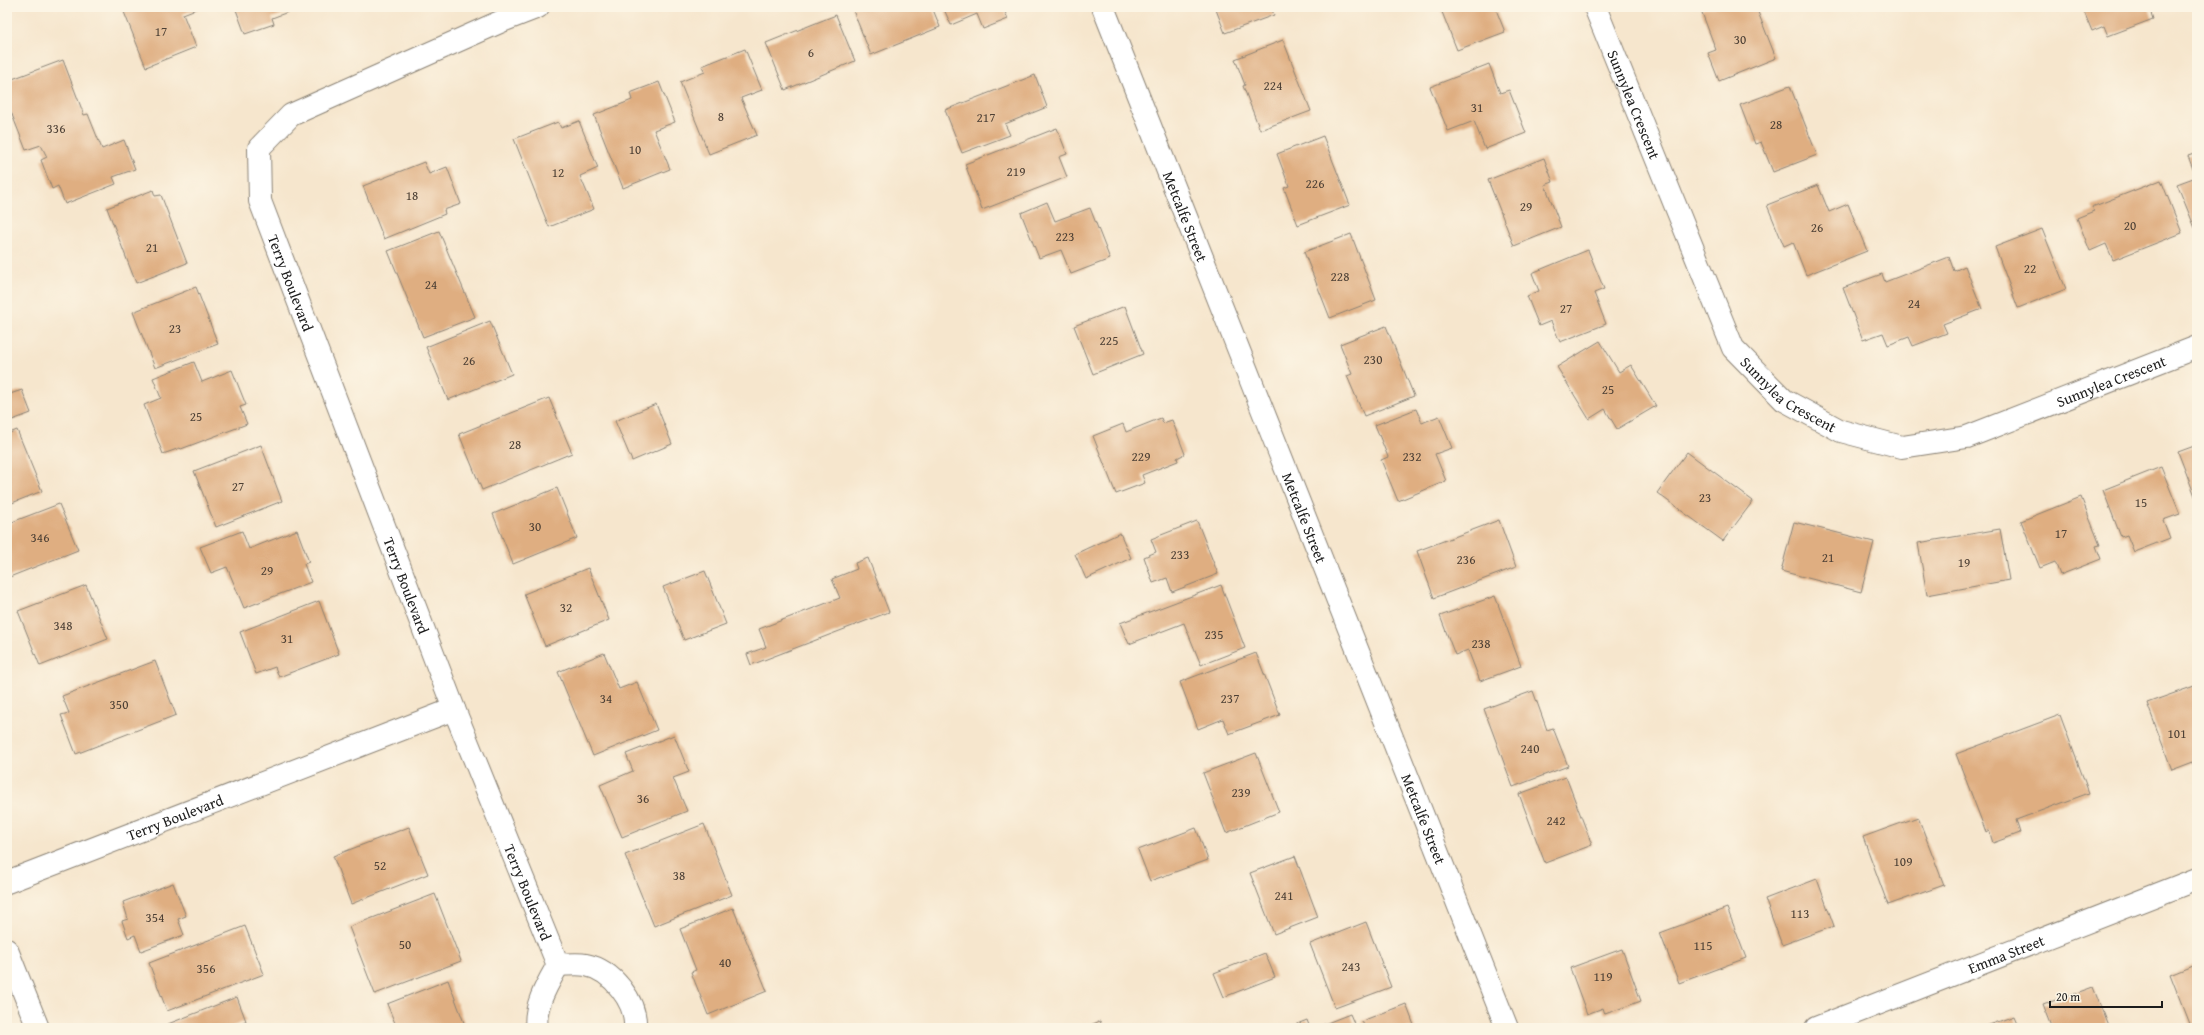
<svg xmlns="http://www.w3.org/2000/svg" width="2204" height="1035" font-family="'Gentium Book Plus',serif">
  <style>
    .building { fill: #dfae81 }
    .lines { fill: none; stroke-linecap: round; stroke-linejoin: round }
    .street-casing { stroke: #898174; stroke-width: 24 }
    .secondary-casing { stroke: #898174; stroke-width: 24 }
    .street { stroke: #fff; stroke-width: 22 }
    .secondary { stroke: #fff; stroke-width: 22 }
    .labels { text-anchor: middle; dominant-baseline: central; stroke-width: 3; stroke-linejoin: round; paint-order: stroke }
    .number-label { font-size: 13px; fill: #4d4035 }
    .street-label { font-size: 15px; fill: #1c1c1c; stroke: #fcf5e5 }
  </style>
  <rect width="100%" height="100%" fill="#fcf5e5"/>
  <filter id="ink" filterUnits="userSpaceOnUse"><feTurbulence type="fractalNoise" baseFrequency=".025" numOctaves="2"/><feDisplacementMap in="SourceGraphic" scale="8" xChannelSelector="R" yChannelSelector="G"/><feConvolveMatrix kernelMatrix="1 2 1 2 8 2 1 2 1" color-interpolation-filters="sRGB"/></filter>
  <filter id="wash" filterUnits="userSpaceOnUse"><feTurbulence type="fractalNoise" baseFrequency=".012" numOctaves="4" result="noise"/><feDisplacementMap in="SourceGraphic" scale="16" xChannelSelector="R" yChannelSelector="G"/><feGaussianBlur stdDeviation="0.9" result="paint"/><feColorMatrix in="noise" values="0 0 0 0 0 0 0 0 0 0 0 0 0 0 0 0 0 1.4 0 .05"/><feComposite in="paint" operator="in"/></filter>
  <g filter="url(#wash)">
    <rect width="100%" height="100%" fill="#f6e6cd"/>
    <g id="blocks">
      <!-- building -->
      <path class="building" d="M122 7H201L183 14 196 47 146 67Z
        M235 7H295L296 9 272 18 274 24 245 34Z
        M855 7H932L940 27 871 55 852 8Z
        M943 7H1003L1008 19 983 29 977 14 951 25Z
        M1215 7H1271L1274 15 1225 33Z
        M1440 7H1495L1505 32 1457 50Z
        M1708 7H1756L1776 58 1719 81 1708 53 1716 50 1701 10Z
        M2082 7H2149L2153 19 2108 36 2104 26 2092 31Z
        M836 15 855 61 785 90 766 43Z
        M1283 40 1311 111 1260 130 1243 86 1245 85 1235 59Z
        M745 49 762 90 741 98 757 135 709 154 680 82 705 72 702 66Z
        M63 60 84 115 88 114 102 149 124 140 135 169 113 177 116 184 65 204 58 186 52 189 41 160 47 157 41 145 26 150 7 102V81Z
        M1489 64 1500 93 1509 90 1526 133 1485 149 1474 121 1448 131 1430 87Z
        M1035 75 1047 107 1005 124 1010 135 962 153 945 110Z
        M659 82 675 122 654 130 670 169 623 188 594 115 632 100 630 93Z
        M1790 86 1817 155 1773 172 1761 142 1755 144 1740 105Z
        M579 121 598 168 580 176 594 209 549 227 514 139 558 122 561 128Z
        M1057 128 1067 154 1059 157 1067 177 982 210 965 164Z
        M1323 136 1350 205 1298 225 1284 188 1289 186 1277 154Z
        M2197 153V227L2195 228 2177 184 2196 177 2188 156Z
        M1544 158 1553 182 1545 185 1561 227 1514 246 1488 180Z
        M424 162 429 174 447 167 461 204 444 210 445 214 384 239 363 186Z
        M2161 180 2182 233 2113 260 2106 244 2090 251 2077 218 2094 211 2092 207Z
        M1818 185 1829 212 1848 204 1867 251 1806 275 1793 242 1784 246 1767 205Z
        M153 190 155 196 161 195 187 263 136 283 107 208Z
        M1047 202 1055 221 1090 208 1110 259 1071 274 1061 250 1039 258 1021 213Z
        M2042 229 2066 289 2018 308 1995 247Z
        M439 231 475 317 423 337 388 251Z
        M1351 234 1376 300 1330 318 1304 252Z
        M1588 250 1604 289 1594 293 1606 324 1560 342 1551 321 1539 326 1527 296 1539 291 1532 273Z
        M1949 257 1954 271 1965 266 1982 309 1943 324 1947 333 1913 346 1909 337 1888 345 1883 333 1863 340 1843 288 1882 274 1885 282Z
        M196 287 218 344 155 368 133 312Z
        M1125 306 1143 354 1093 374 1074 326Z
        M490 321 512 374 448 400 426 347Z
        M1386 326 1414 396 1364 416 1347 376 1352 374 1340 344Z
        M1600 341 1619 372 1631 365 1656 406 1617 429 1605 409 1589 419 1557 367Z
        M194 362 202 382 232 370 246 405 240 407 247 424 181 449 180 448 163 454 144 405 161 398 153 378Z
        M7 387 10 394 22 390 31 413 7 422Z
        M549 398 572 453 482 490 459 434Z
        M656 404 672 444 632 461 615 421Z
        M1416 409 1422 423 1439 416 1452 448 1435 454 1446 481 1398 501 1381 460 1388 457 1375 425Z
        M1161 418 1163 423 1172 420 1185 454 1177 458 1178 461 1142 475 1145 483 1116 494 1093 436 1123 424 1126 432Z
        M17 430 42 491 7 505V434Z
        M261 445 282 501 216 527 194 471Z
        M2197 445V501L2178 452Z
        M1687 452 1753 501 1723 541 1657 493Z
        M2161 467 2180 514 2163 520 2170 538 2134 552 2127 535 2121 537 2103 490Z
        M557 488 577 538 513 564 493 514Z
        M2081 497 2100 545 2096 546 2101 559 2060 575 2055 562 2040 568 2021 521Z
        M59 504 78 550 7 578V524Z
        M1499 520 1516 567 1434 598 1417 551Z
        M1197 521 1218 574 1172 592 1167 578 1153 583 1144 557 1156 552 1151 539Z
        M1794 522 1874 542 1861 592 1781 571Z
        M2000 529 2009 580 1927 595 1918 543Z
        M297 530 309 562 304 564 311 582 244 608 227 567 211 573 200 547 242 531 249 549Z
        M1120 533 1131 558 1086 579 1075 554Z
        M868 558 889 612 751 665 747 654 766 647 759 629 840 598 832 579 857 569 855 563Z
        M588 568 609 620 545 646 524 594Z
        M705 571 726 624 684 640 663 587Z
        M86 585 108 639 40 666 18 611Z
        M1221 585 1245 648 1201 665 1184 623 1129 644 1120 623Z
        M1495 596 1521 666 1480 681 1468 650 1455 655 1440 616Z
        M319 601 339 654 279 677 275 667 256 674 240 632Z
        M604 653 619 689 637 682 657 730 593 756 558 672Z
        M1256 653 1280 715 1229 734 1223 719 1198 729 1180 682Z
        M155 661 176 715 76 754 61 715 69 713 62 696Z
        M2197 685V772L2193 762 2172 770 2147 703Z
        M1533 691 1547 730 1553 728 1568 766 1513 787 1484 709Z
        M2060 715 2089 793 2016 820 2020 833 1993 843 1989 830 1986 832 1956 754Z
        M674 735 689 772 673 778 687 811 622 837 600 785 633 771 626 754Z
        M1256 753 1279 812 1226 833 1203 773Z
        M1566 777 1592 845 1545 863 1519 794Z
        M1918 817 1944 885 1888 905 1863 837Z
        M704 824 732 895 654 926 625 855Z
        M409 827 428 874 351 904 333 856Z
        M1196 828 1208 860 1150 881 1138 850Z
        M1295 856 1318 917 1274 934 1250 873Z
        M1817 879 1834 926 1782 945 1765 899Z
        M173 883 186 916 178 919 184 935 141 951 135 935 128 938 122 921 128 919 123 902Z
        M435 894 461 961 375 994 349 927Z
        M733 908 767 991 708 1015 691 972 696 970 680 929Z
        M1727 908 1746 958 1679 983 1660 933Z
        M1366 922 1391 987 1335 1008 1310 944Z
        M245 926 264 974 167 1011 149 963Z
        M1622 949 1641 1001 1605 1014 1603 1008 1587 1014 1570 968Z
        M1265 953 1275 977 1224 997 1214 973Z
        M2197 963V1028H2191L2170 974Z
        M448 980 466 1028H397L387 1004Z
        M2093 987 2109 1028H2052L2043 1005Z
        M237 997 246 1021 228 1028H170L168 1024Z
        M1406 1004 1415 1028H1365L1362 1021Z
        M1350 1014 1356 1028H1323L1322 1025Z
        M2014 1016 2019 1028H1981Z
        M1307 1020 1310 1028H1287Z
        M1100 1021 1103 1028H1083Z"/>
    </g>
  </g>
  <g filter="url(#ink)">
    <use href="#blocks" fill-opacity="0" stroke="#898174" stroke-width="1"/>
    <g class="lines">
      <defs>
        <g id="street">
          <path id="s1" d="M538 7 502 21 291 115 259 148 260 201 454 709 558 965"/>
          <path id="s2" d="M1103 7 1507 1028"/>
          <path id="s3" d="M1595 7 1733 348 1784 400 1841 431 1902 447 1967 437 2197 347"/>
          <path id="s4" d="M7 882 454 709"/>
          <path d="M558 965C566 965 577 963 586 965 612 970 637 1002 635 1028"/>
          <path d="M537 1028C533 1007 548 983 558 965"/>
          <path id="s5" d="M1816 1028 2197 879"/>
        </g>
        <path id="secondary" d="M7 950 38 1028"/>
      </defs>
      <!-- street casing -->
      <use href="#street" class="street-casing"/>
      <!-- secondary casing -->
      <use href="#secondary" class="secondary-casing"/>
      <!-- street -->
      <use href="#street" class="street"/>
      <!-- secondary -->
      <use href="#secondary" class="secondary"/>
    </g>
  </g>
  <g class="labels">
    <!-- number labels -->
    <g class="number-label">
      <text x="161" y="31">17</text>
      <text x="1740" y="39">30</text>
      <text x="811" y="52">6</text>
      <text x="1273" y="85">224</text>
      <text x="1477" y="107">31</text>
      <text x="721" y="116">8</text>
      <text x="986" y="117">217</text>
      <text x="1776" y="124">28</text>
      <text x="56" y="128">336</text>
      <text x="635" y="149">10</text>
      <text x="1016" y="171">219</text>
      <text x="558" y="172">12</text>
      <text x="1315" y="183">226</text>
      <text x="412" y="195">18</text>
      <text x="1526" y="206">29</text>
      <text x="2130" y="225">20</text>
      <text x="1817" y="227">26</text>
      <text x="1065" y="236">223</text>
      <text x="152" y="247">21</text>
      <text x="2030" y="268">22</text>
      <text x="1340" y="276">228</text>
      <text x="431" y="284">24</text>
      <text x="1914" y="303">24</text>
      <text x="1566" y="308">27</text>
      <text x="175" y="328">23</text>
      <text x="1109" y="340">225</text>
      <text x="1373" y="359">230</text>
      <text x="469" y="360">26</text>
      <text x="1608" y="389">25</text>
      <text x="196" y="416">25</text>
      <text x="515" y="444">28</text>
      <text x="1141" y="456">229</text>
      <text x="1412" y="456">232</text>
      <text x="238" y="486">27</text>
      <text x="1705" y="497">23</text>
      <text x="2141" y="502">15</text>
      <text x="535" y="526">30</text>
      <text x="2061" y="533">17</text>
      <text x="40" y="537">346</text>
      <text x="1180" y="554">233</text>
      <text x="1828" y="557">21</text>
      <text x="1466" y="559">236</text>
      <text x="1964" y="562">19</text>
      <text x="267" y="570">29</text>
      <text x="566" y="607">32</text>
      <text x="63" y="625">348</text>
      <text x="1214" y="634">235</text>
      <text x="287" y="638">31</text>
      <text x="1481" y="643">238</text>
      <text x="606" y="698">34</text>
      <text x="1230" y="698">237</text>
      <text x="119" y="704">350</text>
      <text x="2177" y="733">101</text>
      <text x="1530" y="748">240</text>
      <text x="1241" y="792">239</text>
      <text x="643" y="798">36</text>
      <text x="1556" y="820">242</text>
      <text x="1903" y="861">109</text>
      <text x="380" y="865">52</text>
      <text x="679" y="875">38</text>
      <text x="1284" y="895">241</text>
      <text x="1800" y="913">113</text>
      <text x="155" y="917">354</text>
      <text x="405" y="944">50</text>
      <text x="1703" y="945">115</text>
      <text x="725" y="962">40</text>
      <text x="1351" y="966">243</text>
      <text x="206" y="968">356</text>
      <text x="1603" y="976">119</text>
    </g>
    <!-- street labels -->
    <g class="street-label">
      <text stroke="none"><textPath href="#s3" startOffset="105">Sunnylea Crescent</textPath></text>
      <text stroke="none"><textPath href="#s2" startOffset="225">Metcalfe Street</textPath></text>
      <text stroke="none"><textPath href="#s1" startOffset="456">Terry Boulevard</textPath></text>
      <text stroke="none"><textPath href="#s3" startOffset="789">Sunnylea Crescent</textPath></text>
      <text stroke="none"><textPath href="#s3" startOffset="441">Sunnylea Crescent</textPath></text>
      <text stroke="none"><textPath href="#s2" startOffset="549">Metcalfe Street</textPath></text>
      <text stroke="none"><textPath href="#s1" startOffset="780">Terry Boulevard</textPath></text>
      <text stroke="none"><textPath href="#s4" startOffset="180">Terry Boulevard</textPath></text>
      <text stroke="none"><textPath href="#s2" startOffset="873">Metcalfe Street</textPath></text>
      <text stroke="none"><textPath href="#s1" startOffset="1110">Terry Boulevard</textPath></text>
      <text stroke="none"><textPath href="#s5" startOffset="204">Emma Street</textPath></text>
    </g>
  </g>
  <!-- margin -->
  <rect width="2204" height="1035" fill="none" stroke="#fcf5e5" stroke-width="24"/>
  <!-- scale -->
  <path d="M2050 1001v6h112v-6" fill="none" stroke="#1c1c1c" stroke-width="2"/>
  <text x="2056" y="1001" font-size="12" fill="#1c1c1c" stroke="#fcf5e5" stroke-width="3" paint-order="stroke">20 m</text>
</svg>
